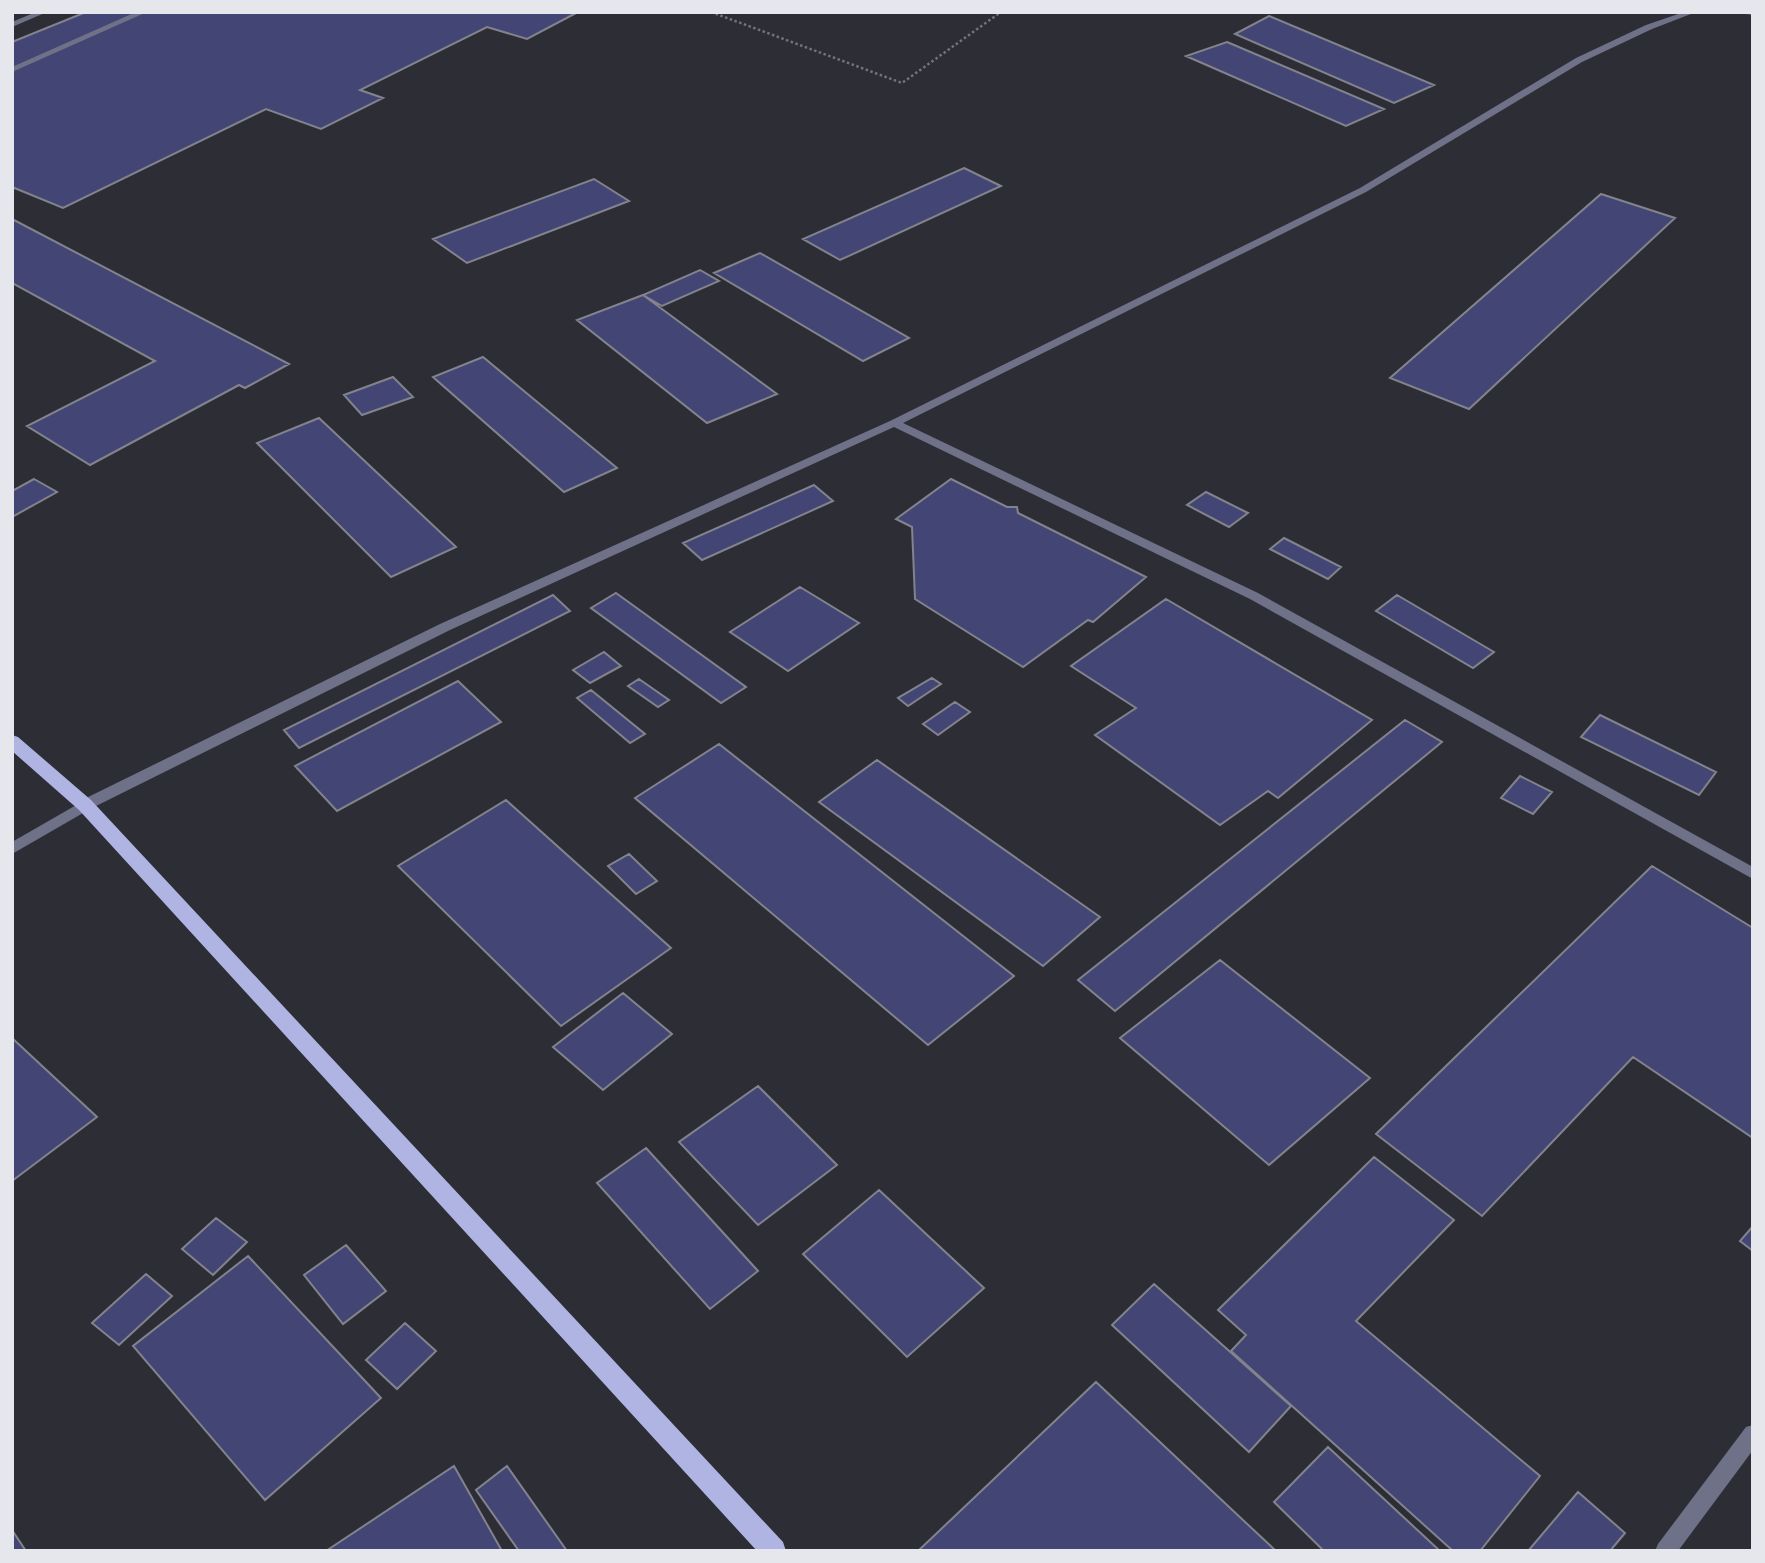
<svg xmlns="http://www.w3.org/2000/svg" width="1765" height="1563" font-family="'Archivo Narrow',sans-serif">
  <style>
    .building { fill: #434674; stroke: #82838c; stroke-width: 2 }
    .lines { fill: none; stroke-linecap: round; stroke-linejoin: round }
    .path { stroke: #73747a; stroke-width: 2.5; stroke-dasharray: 2.5 2.5; stroke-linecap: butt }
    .service { fill: #6f7188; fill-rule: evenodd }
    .minor { fill: #6f7188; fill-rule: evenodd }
    .tertiary { fill: #6f7188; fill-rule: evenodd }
    .primary { fill: #afb4e2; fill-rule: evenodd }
  </style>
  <rect width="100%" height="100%" fill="#2d2e35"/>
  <!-- building -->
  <path class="building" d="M86 12H578L527 39 487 27 360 90 383 98 321 129 266 109 63 208 12 187V42Z
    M1269 16 1434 85 1394 103 1235 34Z
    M1227 42 1384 109 1346 126 1186 56Z
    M964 168 1001 186 840 260 803 239Z
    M594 179 629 201 467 263 433 239Z
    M1601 194 1675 218 1469 409 1390 378Z
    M12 219 289 364 245 388 239 385 90 465 27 426 155 361 12 283Z
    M760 253 909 338 863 361 714 273Z
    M700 270 719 281 662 306 643 295Z
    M643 295 777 394 707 423 577 320Z
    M483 357 617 468 564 492 433 377Z
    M393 377 413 397 362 415 344 395Z
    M319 418 456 547 391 577 257 443Z
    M34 479 57 492 12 517V491Z
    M951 479 1007 507H1017L1018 513 1146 577 1093 622 1088 620 1023 667 915 599 912 527 896 519Z
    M814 485 833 501 702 560 683 543Z
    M1206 492 1248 513 1229 527 1187 505Z
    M1284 538 1341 567 1328 579 1270 549Z
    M800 587 859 623 788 671 730 632Z
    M616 593 746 687 721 703 591 608Z
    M553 595 570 611 299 748 284 730Z
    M1397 595 1494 652 1473 668 1376 611Z
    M1166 599 1372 720 1278 798 1268 791 1220 825 1095 735 1136 708 1071 666Z
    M604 652 621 666 590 683 573 670Z
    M932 678 941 684 908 706 898 698Z
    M639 679 669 700 658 707 628 686Z
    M458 681 501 722 337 811 295 766Z
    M591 690 645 734 630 743 577 698Z
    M955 702 970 712 938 735 923 724Z
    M1600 715 1716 772 1699 795 1581 737Z
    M1405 720 1442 742 1115 1011 1078 980Z
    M719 744 1014 976 928 1045 635 798Z
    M877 760 1100 917 1043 966 819 802Z
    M1520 776 1552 792 1533 814 1501 798Z
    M506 800 671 948 561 1026 398 866Z
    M629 854 657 881 636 894 608 866Z
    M1652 866 1753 928V1138L1633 1057 1482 1216 1376 1134Z
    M1220 960 1370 1078 1269 1165 1120 1038Z
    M623 993 672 1034 603 1090 553 1047Z
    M12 1038 97 1117 12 1181Z
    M758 1086 837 1165 758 1225 679 1142Z
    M646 1148 758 1271 710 1309 597 1183Z
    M1374 1157 1454 1220 1356 1321 1540 1476 1480 1551H1453L1231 1351 1246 1335 1218 1310Z
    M879 1190 984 1288 907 1357 803 1254Z
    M216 1218 247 1242 213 1275 182 1249Z
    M1753 1226V1251L1740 1241Z
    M346 1245 386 1291 343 1324 304 1275Z
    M248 1256 381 1398 265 1500 133 1346Z
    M146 1274 172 1296 119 1345 92 1323Z
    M1154 1284 1291 1406 1249 1452 1112 1325Z
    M405 1323 436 1351 397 1389 366 1360Z
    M1096 1382 1276 1551H918Z
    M1328 1447 1440 1551H1324L1274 1502Z
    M454 1466 502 1551H326Z
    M507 1466 567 1551H519L476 1490Z
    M1578 1492 1625 1533 1610 1551H1528Z
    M12 1530 26 1551H12Z"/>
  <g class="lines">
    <!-- path -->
    <path class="path" d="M711 12 902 83 1001 12"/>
    <!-- service -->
    <path class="service" d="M36 12H47L12 27V22Z
      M136 12H147L12 72V67Z"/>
    <!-- minor -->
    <path class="minor" d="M1684 12H1696L1652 29 1582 62 1366 192 903 423 1258 593 1753 867V879L1250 599 894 427 450 630 90 809H80L78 805 80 801 440 624 890 421 1360 188 1576 58 1646 25Z
      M1745 12H1753V15L1746 14Z
      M1753 1425V1450L1678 1551H1655L1658 1544 1746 1427Z"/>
    <!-- tertiary -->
    <path class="tertiary" d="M85 800 90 801 92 805 90 809 12 854V842Z"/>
    <!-- primary -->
    <path class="primary" d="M12 735 18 737 91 800 783 1542 786 1551H757L79 810 12 751Z"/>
  </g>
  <!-- border -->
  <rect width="1765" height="1563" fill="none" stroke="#e6e7ec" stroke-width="28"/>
</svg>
